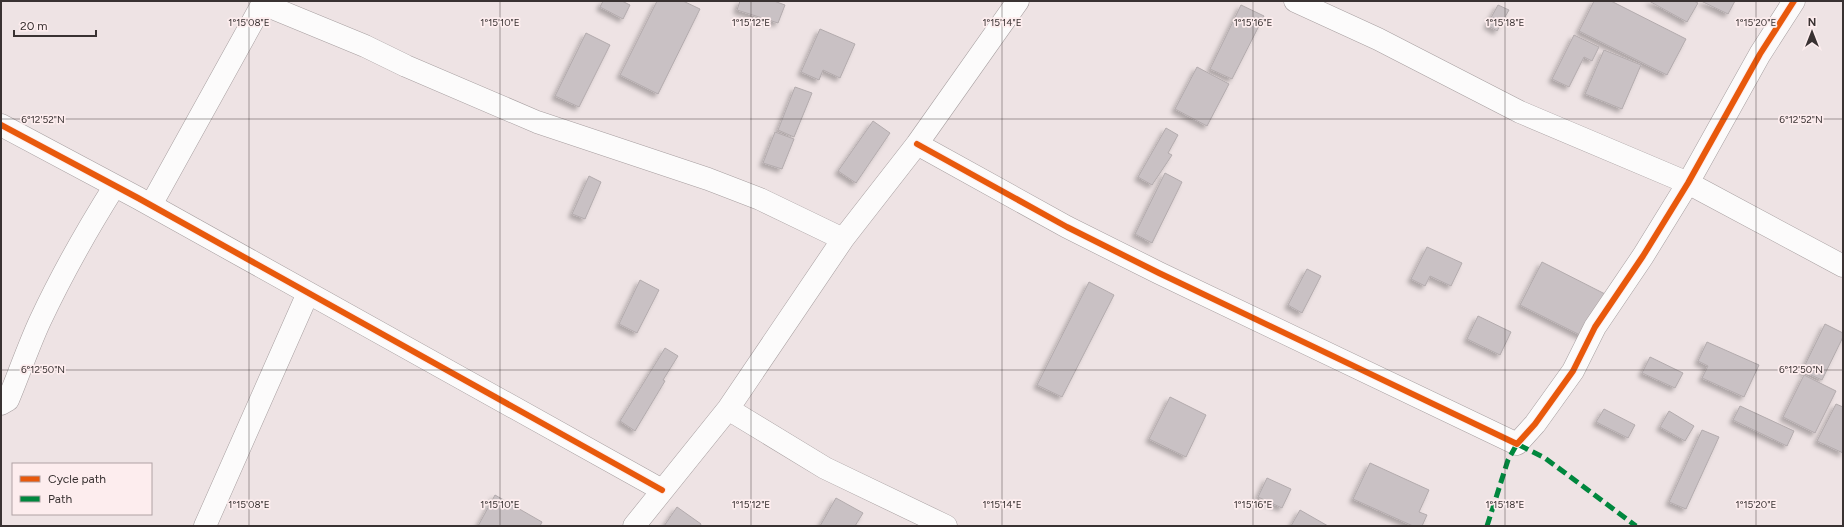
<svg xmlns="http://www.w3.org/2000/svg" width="1844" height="527" font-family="Figtree,sans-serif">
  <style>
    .building { fill: #c9c1c4; stroke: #b3abad; filter: url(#shadow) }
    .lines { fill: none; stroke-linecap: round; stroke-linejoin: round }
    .street-casing { stroke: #a69e9f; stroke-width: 23 }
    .street { stroke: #fcfbfb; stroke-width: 22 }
    .quiet { stroke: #00873e; stroke-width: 5; stroke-dasharray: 10 5; stroke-linecap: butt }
    .cycleway-casing { stroke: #fdedee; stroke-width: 8 }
    .cycleway { stroke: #e8590c; stroke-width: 6 }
    .ticks { fill: none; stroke: #393232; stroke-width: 1; stroke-opacity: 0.45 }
    .ticks-label { font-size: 10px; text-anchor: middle; fill: #393232; stroke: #fdedee; stroke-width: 3.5; stroke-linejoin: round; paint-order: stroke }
  </style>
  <defs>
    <filter id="shadow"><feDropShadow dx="-3.5" dy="3.5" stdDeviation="2" flood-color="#0004"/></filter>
  </defs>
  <rect width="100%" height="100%" fill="#eee3e4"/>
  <!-- building -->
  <path class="building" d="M603 1H622L630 5 623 19 600 7Z
    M657 1H683L700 9 658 94 620 75Z
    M740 1H774L785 5 778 23 737 10Z
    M1594 1H1611L1686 39 1667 75 1579 31Z
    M1649 1H1694L1698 3 1687 22Z
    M1701 1H1735L1728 14Z
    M1241 5 1264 16 1232 79 1210 69Z
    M1498 5 1509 10 1497 31 1487 25Z
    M820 29 855 44 840 78 823 70 819 80 801 72Z
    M586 33 610 45 579 107 555 96Z
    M1574 35 1599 47 1592 61 1584 57 1569 87 1552 79Z
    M1604 50 1641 65 1622 109 1585 94Z
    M1197 67 1229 84 1207 126 1175 109Z
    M795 87 812 93 794 137 778 130Z
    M873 121 890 133 856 183 838 171Z
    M1166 128 1178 135 1168 153 1172 155 1152 185 1138 177Z
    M775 132 794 139 782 169 763 163Z
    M1165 173 1182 182 1152 243 1135 234Z
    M589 176 601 182 585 219 572 214Z
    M1427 247 1462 263 1451 286 1430 276 1425 286 1411 279Z
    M1542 262 1605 294 1584 337 1520 305Z
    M1307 269 1321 276 1302 313 1288 305Z
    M640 280 659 290 637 333 619 324Z
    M1089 282 1114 295 1062 397 1037 385Z
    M1478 316 1511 332 1500 355 1467 339Z
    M1825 324 1843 333V337L1822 380 1802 371Z
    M1707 342 1759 365 1744 397 1702 378 1708 366 1698 361Z
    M665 348 678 356 663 380 665 381 635 431 620 421Z
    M1650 357 1683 373 1675 388 1642 373Z
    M1804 375 1836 391 1815 433 1783 417Z
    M1170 397 1206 415 1186 457 1149 439Z
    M1836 404 1843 407V453L1817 441Z
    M1740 406 1794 431 1787 446 1733 420Z
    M1604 409 1635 425 1628 438 1596 422Z
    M1669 411 1694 426 1685 441 1660 427Z
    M1702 430 1719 437 1686 509 1669 502Z
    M1370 463 1429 490 1419 512 1427 515 1422 526H1413L1353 499Z
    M1267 478 1291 489 1282 508 1258 497Z
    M495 495 542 522 540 526H478Z
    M836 498 863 513 855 526H820Z
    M677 507 701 524 700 526H664Z
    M1300 510 1328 526H1291Z"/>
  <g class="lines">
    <defs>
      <path id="street" d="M1295 1 1378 39 1520 112 1688 183 1843 266
        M263 4 365 46 406 66 537 122 708 179 760 199 843 239
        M1 125 138 198 662 490
        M917 144 1067 227 1159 273 1517 444 1535 424 1573 371 1595 327 1643 256 1688 183 1760 54 1794 1
        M151 205 264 1
        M1 404 8 400C19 374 28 347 40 321 62 274 87 230 114 187
        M728 409 825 468 946 526
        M205 526 308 293
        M634 526 728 409 843 239 917 144 1018 1"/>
    </defs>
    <!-- street casing -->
    <use href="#street" class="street-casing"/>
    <!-- street -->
    <use href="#street" class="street"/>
    <!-- quiet -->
    <path class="quiet" d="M1487 526 1508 460 1517 444 1545 458 1636 526"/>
    <defs>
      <path id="cycleway" d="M1 125 138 198 662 490
        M917 144 1067 227 1159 273 1517 444 1535 424 1573 371 1595 327 1643 256 1688 183 1760 54 1794 1"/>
    </defs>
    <!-- cycleway casing -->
    <use href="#cycleway" class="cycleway-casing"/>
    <!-- cycleway -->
    <use href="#cycleway" class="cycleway"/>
  </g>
  <!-- ticks -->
  <path class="ticks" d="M249 1V526M500 1V526M751 1V526M1002 1V526M1253 1V526M1505 1V526M1756 1V526M1 119H1843M1 370H1843"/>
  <g class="ticks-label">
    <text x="249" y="26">1°15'08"E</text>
    <text x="500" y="26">1°15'10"E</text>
    <text x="751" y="26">1°15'12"E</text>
    <text x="1002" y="26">1°15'14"E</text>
    <text x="1253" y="26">1°15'16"E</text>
    <text x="1505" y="26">1°15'18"E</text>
    <text x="1756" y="26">1°15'20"E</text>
    <text x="43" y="123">6°12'52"N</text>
    <text x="1801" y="123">6°12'52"N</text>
    <text x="43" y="373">6°12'50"N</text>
    <text x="1801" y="373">6°12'50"N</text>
    <text x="249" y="508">1°15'08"E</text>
    <text x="500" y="508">1°15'10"E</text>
    <text x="751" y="508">1°15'12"E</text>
    <text x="1002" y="508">1°15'14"E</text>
    <text x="1253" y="508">1°15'16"E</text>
    <text x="1505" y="508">1°15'18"E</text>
    <text x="1756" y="508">1°15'20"E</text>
  </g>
  <!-- border -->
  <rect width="1844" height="527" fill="none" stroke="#393232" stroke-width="4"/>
  <!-- legend -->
  <rect x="12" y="463" width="140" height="52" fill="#fdedee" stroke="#afa2a3"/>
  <rect x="20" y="476" width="20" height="6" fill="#e8590c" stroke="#afa2a3"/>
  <text x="48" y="483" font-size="12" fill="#393232">Cycle path</text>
  <rect x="20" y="496" width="20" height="6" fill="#00873e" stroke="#afa2a3"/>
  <text x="48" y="503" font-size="12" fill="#393232">Path</text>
  <!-- north arrow -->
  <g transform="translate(1812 32)" stroke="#fdedee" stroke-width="3" paint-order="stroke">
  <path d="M0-3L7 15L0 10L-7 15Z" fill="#393232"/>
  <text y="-6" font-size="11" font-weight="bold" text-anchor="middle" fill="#393232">N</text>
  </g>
  <!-- scale -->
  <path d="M14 30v6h82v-6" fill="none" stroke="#393232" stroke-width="2"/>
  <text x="20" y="30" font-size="12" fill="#393232" stroke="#fdedee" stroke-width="3" paint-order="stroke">20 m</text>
</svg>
